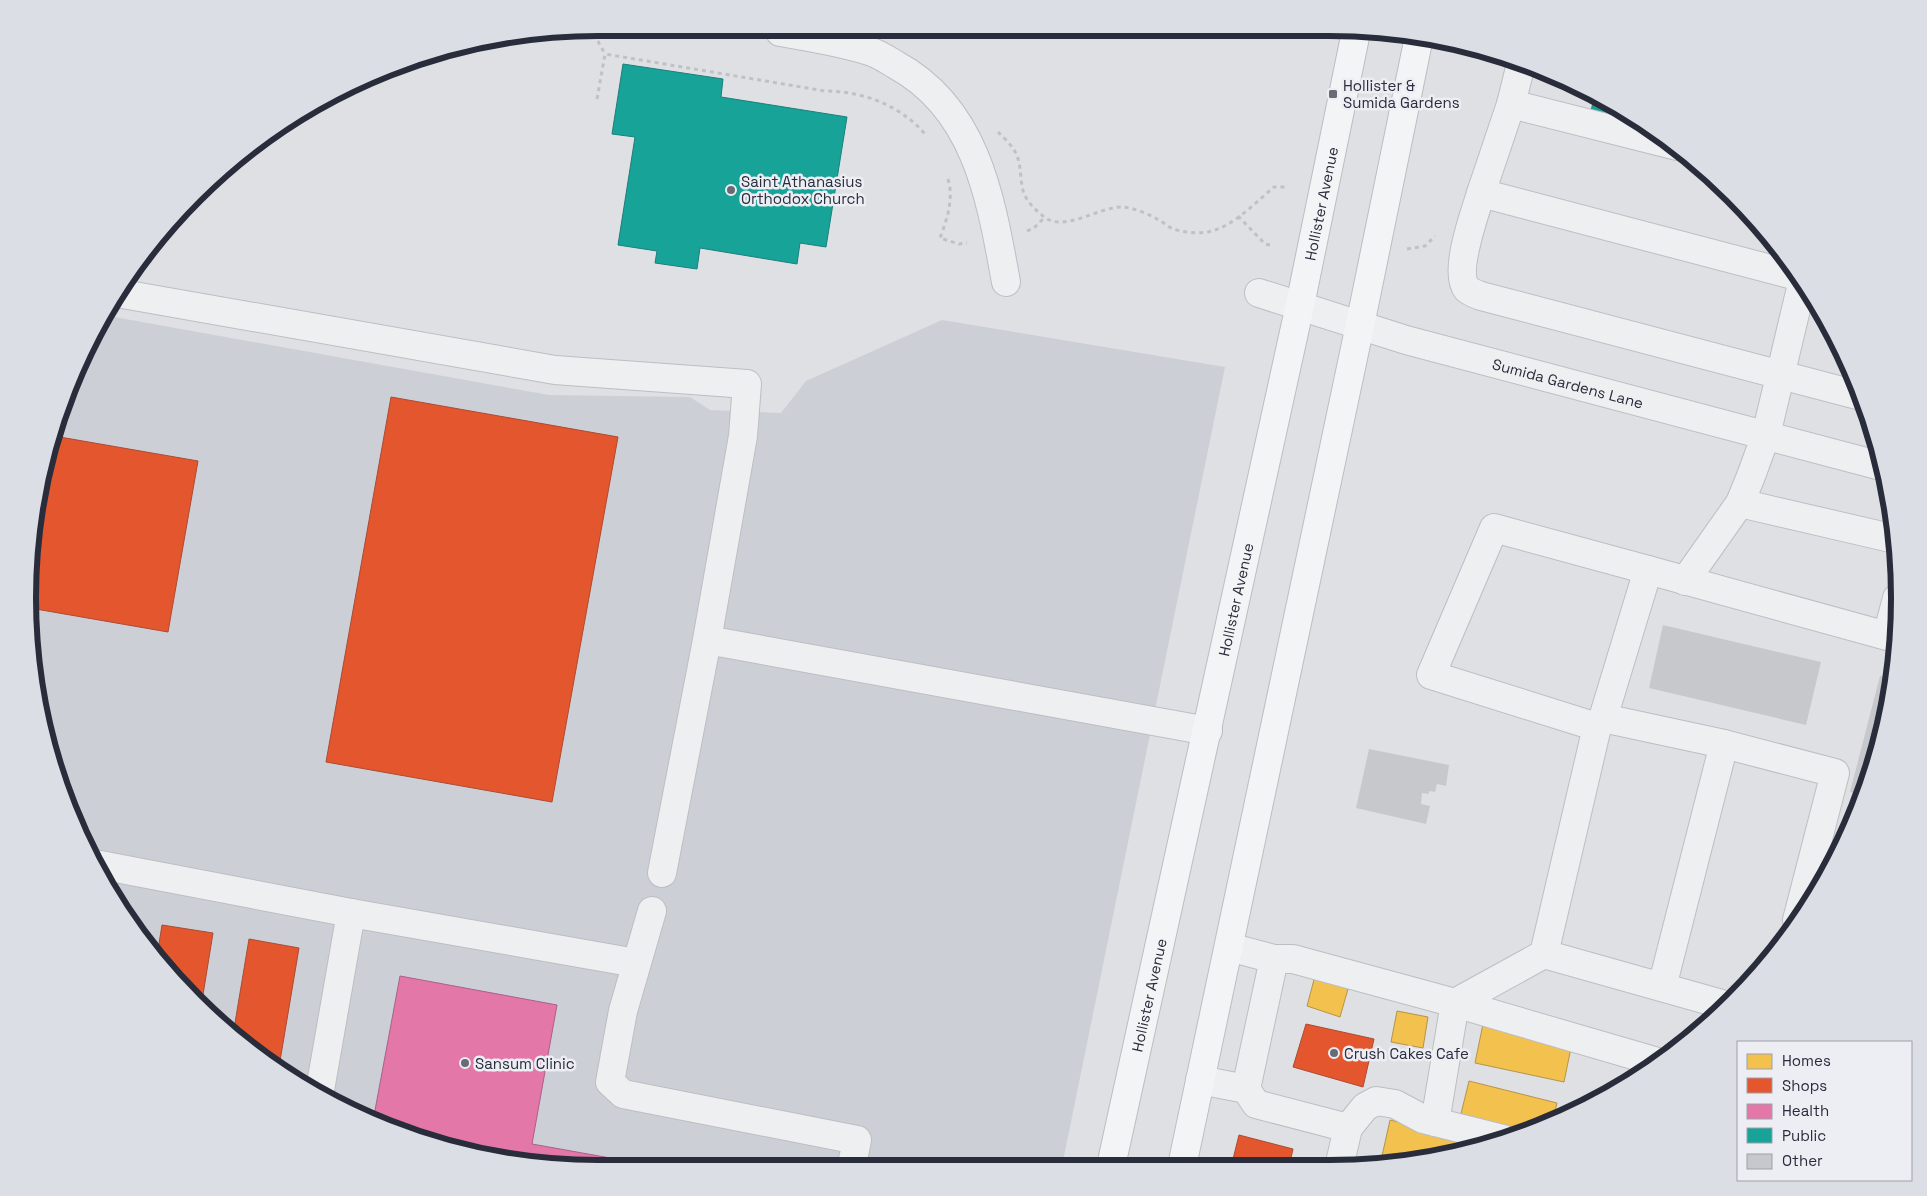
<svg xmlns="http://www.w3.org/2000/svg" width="1927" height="1196" font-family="'Space Grotesk',sans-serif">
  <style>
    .built { fill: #cdcfd7 }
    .homes { fill: #f2c14e; stroke: #b59448 }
    .shops { fill: #e4572e; stroke: #ac4a32 }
    .health { fill: #e377a8; stroke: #ab6087 }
    .public { fill: #17a398; stroke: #1c7f7c }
    .building { fill: #c7c8cc }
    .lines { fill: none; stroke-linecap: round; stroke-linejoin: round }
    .minor-casing { stroke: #bdbec2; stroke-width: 30 }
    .major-casing { stroke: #bcbdc1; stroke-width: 30 }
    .path { stroke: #c0c1c6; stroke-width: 3; stroke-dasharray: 4 4; stroke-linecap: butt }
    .minor { stroke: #eeeff1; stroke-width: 28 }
    .major { stroke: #f3f4f5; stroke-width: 28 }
    .poi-dot { fill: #686b76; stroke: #eceef4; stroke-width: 2 }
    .labels { text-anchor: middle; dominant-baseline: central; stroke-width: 5; stroke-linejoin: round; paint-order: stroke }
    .poi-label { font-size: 15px; fill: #282c3b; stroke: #eceef4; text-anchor: start }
    .street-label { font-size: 15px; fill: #282c3b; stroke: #eceef4 }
    .rim { fill: none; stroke: #282c3b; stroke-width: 6 }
  </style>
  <rect width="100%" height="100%" fill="#dfe0e4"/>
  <!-- built -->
  <path class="built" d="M103 315 549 395 690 397 710 410 781 413 806 381 942 320 1225 367 1062 1166 524 1164 380 1125 250 1050 194 1001 124 915 86 850 47 746 32 672 29 561 58 414Z"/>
  <!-- homes -->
  <path class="homes" d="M1316 972 1350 982 1340 1017 1307 1006Z
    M1397 1011 1428 1017 1423 1048 1391 1042Z
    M1484 1019 1573 1038 1564 1082 1475 1063Z
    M1469 1081 1557 1103 1553 1120 1506 1138 1458 1126Z
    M1390 1120 1489 1144 1477 1149 1380 1165Z"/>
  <!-- shops -->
  <path class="shops" d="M391 397 618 437 552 802 326 762Z
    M54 436 198 461 168 632 30 608 29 561Z
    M162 925 213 933 201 1007 157 956Z
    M249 939 299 948 279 1067 250 1050 233 1035Z
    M1306 1024 1374 1039 1363 1087 1293 1067Z
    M1239 1135 1293 1149 1289 1167H1231Z"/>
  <!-- health -->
  <path class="health" d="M400 976 557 1005 532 1144 644 1164H524L380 1125 373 1121Z"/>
  <!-- public -->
  <path class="public" d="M623 64 723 79 721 97 847 117 826 247 800 243 797 264 700 248 697 269 655 263 657 251 618 245 635 137 612 134Z
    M1594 98 1636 122 1591 111Z"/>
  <!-- building -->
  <path class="building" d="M1663 625 1821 662 1806 725 1649 688Z
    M1880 676 1891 679 1880 746 1861 795 1850 792Z
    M1369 749 1449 765 1446 786 1437 784 1435 792 1429 791V794L1422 793 1421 804 1430 806 1426 824 1356 808Z"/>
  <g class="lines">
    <defs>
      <g id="minor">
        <path d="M780 32C809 37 841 42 869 51 879 54 888 60 896 65 977 109 991 200 1006 282"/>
        <path d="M1521 64 1511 104 1481 193 1797 276"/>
        <path d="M1511 104 1677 146"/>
        <path d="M1481 193C1475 213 1453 272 1467 289 1470 292 1476 294 1481 296L1861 396"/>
        <path d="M117 293 555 370 747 384 743 436 707 640 662 873"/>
        <path id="s1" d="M1259 293 1406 340 1881 466"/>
        <path d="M1740 503 1895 539"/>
        <path d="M1685 581 1740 503 1751 476 1766 435 1802 284"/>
        <path d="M707 640 1208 731"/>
        <path d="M1603 718 1724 744 1835 773 1797 920"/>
        <path d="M1597 727 1431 675 1494 528 1648 570"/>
        <path d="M95 864 351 913 636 963"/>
        <path d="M652 911 623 1011 610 1082 623 1094 857 1140 852 1165"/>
        <path d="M1229 947 1274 959"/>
        <path d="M1662 987 1724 744"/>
        <path d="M1455 1003 1654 1061"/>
        <path d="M1455 1003 1544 954"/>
        <path d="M1725 1005 1544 954 1597 727 1603 718 1648 570 1887 636 1897 598"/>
        <path d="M1200 1080 1246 1089 1256 1104 1348 1128 1339 1167"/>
        <path d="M1246 1089 1274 959H1293L1455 1003 1435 1122"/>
        <path d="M320 1090 351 913"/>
        <path d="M1348 1128 1365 1107 1376 1101 1395 1104 1423 1119 1503 1139"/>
      </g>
      <g id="major">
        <path id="s2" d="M1111 1166 1300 305 1356 32"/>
        <path d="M1182 1166 1360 325 1419 37"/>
      </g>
    </defs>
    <!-- minor casing -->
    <use href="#minor" class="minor-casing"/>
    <!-- major casing -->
    <use href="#major" class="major-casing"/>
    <!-- path -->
    <path class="path" d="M594 34 605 54
      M597 99 605 54 825 91C862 91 900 105 925 134
      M998 132C1005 139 1014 147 1017 156 1021 166 1020 175 1022 185 1023 198 1033 208 1043 216 1063 234 1099 206 1123 207 1135 208 1148 214 1159 220 1163 222 1167 226 1171 228 1183 233 1200 234 1212 231 1236 224 1256 202 1274 187H1286
      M948 179C954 199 947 219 940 238L959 244 967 243
      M1238 216 1265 244 1270 245
      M1027 231 1034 228 1044 218
      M1407 249 1425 246 1435 236"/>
    <!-- minor -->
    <use href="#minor" class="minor"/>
    <!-- major -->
    <use href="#major" class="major"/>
  </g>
  <!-- markers -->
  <g class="poi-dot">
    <rect x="1328" y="89" width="10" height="10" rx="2.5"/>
    <circle cx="731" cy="190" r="5"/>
    <circle cx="1334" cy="1053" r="5"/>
    <circle cx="465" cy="1063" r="5"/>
  </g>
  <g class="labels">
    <!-- poi labels -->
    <g class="poi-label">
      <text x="1343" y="85">Hollister &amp;<tspan x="1343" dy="17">Sumida Gardens</tspan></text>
      <text x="741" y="181">Saint Athanasius<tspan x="741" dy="17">Orthodox Church</tspan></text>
      <text x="1344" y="1053">Crush Cakes Cafe</text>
      <text x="475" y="1063">Sansum Clinic</text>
    </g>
    <!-- street labels -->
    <g class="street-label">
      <text stroke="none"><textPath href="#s2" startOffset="985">Hollister Avenue</textPath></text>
      <text stroke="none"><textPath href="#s1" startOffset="322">Sumida Gardens Lane</textPath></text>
      <text stroke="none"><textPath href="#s2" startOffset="580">Hollister Avenue</textPath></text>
      <text stroke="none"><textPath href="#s2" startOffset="175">Hollister Avenue</textPath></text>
    </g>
  </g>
  <!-- crop -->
  <path d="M0 0H1927V1196H0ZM598 36H1329A562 562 0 0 1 1891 598V598A562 562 0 0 1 1329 1160H598A562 562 0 0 1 36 598V598A562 562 0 0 1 598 36Z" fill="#dcdee5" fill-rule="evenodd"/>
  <path class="rim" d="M598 36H1329A562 562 0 0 1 1891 598V598A562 562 0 0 1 1329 1160H598A562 562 0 0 1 36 598V598A562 562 0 0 1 598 36Z"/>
  <!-- legend -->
  <rect x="1737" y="1041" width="175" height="140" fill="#eceef4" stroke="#9ea0aa"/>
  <rect x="1747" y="1054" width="25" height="15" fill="#f2c14e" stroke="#9ea0aa"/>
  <text x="1782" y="1066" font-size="15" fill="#282c3b">Homes</text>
  <rect x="1747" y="1078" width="25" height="15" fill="#e4572e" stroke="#9ea0aa"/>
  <text x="1782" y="1091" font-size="15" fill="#282c3b">Shops</text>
  <rect x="1747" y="1104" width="25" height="15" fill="#e377a8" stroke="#9ea0aa"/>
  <text x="1782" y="1116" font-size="15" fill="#282c3b">Health</text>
  <rect x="1747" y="1128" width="25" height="15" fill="#17a398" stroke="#9ea0aa"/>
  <text x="1782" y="1141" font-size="15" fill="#282c3b">Public</text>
  <rect x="1747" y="1154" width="25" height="15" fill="#c7c8cc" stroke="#9ea0aa"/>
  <text x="1782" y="1166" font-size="15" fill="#282c3b">Other</text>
</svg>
